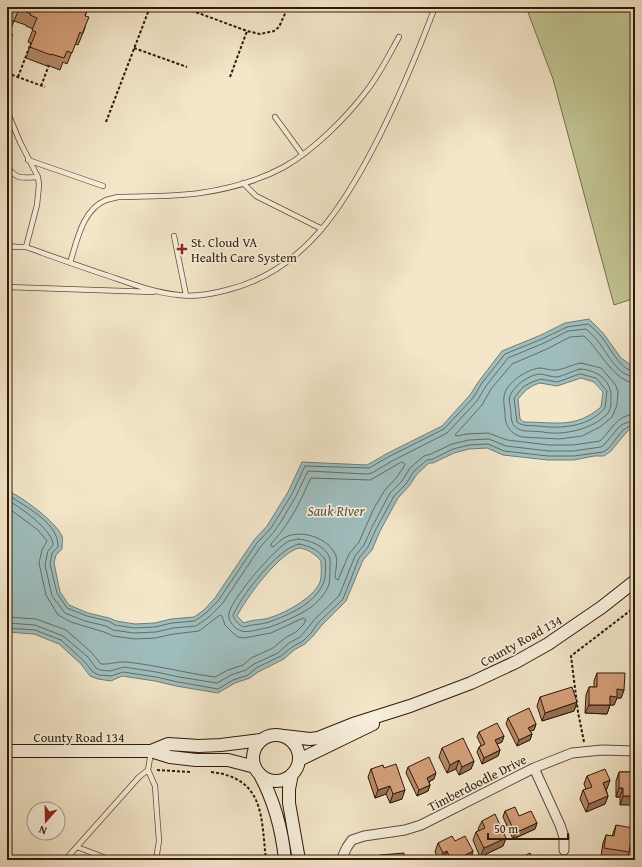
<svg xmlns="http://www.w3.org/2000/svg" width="642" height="867" font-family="'Gentium Book Plus',serif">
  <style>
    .green { fill: #c1c392; stroke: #786e4d }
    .water { fill: #9ebebe; stroke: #727c75; fill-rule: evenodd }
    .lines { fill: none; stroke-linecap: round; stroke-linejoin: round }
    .shore { stroke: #676b63; stroke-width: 1 }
    .lane-casing { stroke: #614c38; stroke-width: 6 }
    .street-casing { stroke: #614c38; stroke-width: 11 }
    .secondary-casing { stroke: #301808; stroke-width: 14 }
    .path { stroke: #301808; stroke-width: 2; stroke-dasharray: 3 2; stroke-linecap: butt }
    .lane { stroke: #f7efdc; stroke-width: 4.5 }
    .street { stroke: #f7efdc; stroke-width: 9 }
    .secondary { stroke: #f7efdc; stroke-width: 12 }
    .wall { fill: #b78a6a; stroke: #301808 }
    .shaded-wall { fill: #957156; stroke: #301808 }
    .building { fill: #d5a17b; stroke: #301808 }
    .poi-dot { fill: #8f2418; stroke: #f7efdc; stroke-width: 1.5 }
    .labels { text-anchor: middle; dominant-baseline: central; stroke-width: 3.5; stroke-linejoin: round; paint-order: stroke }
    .poi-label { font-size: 13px; fill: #301808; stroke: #f7efdc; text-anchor: start }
    .street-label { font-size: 13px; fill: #301808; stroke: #f7efdc }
    .water-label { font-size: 14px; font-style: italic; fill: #565248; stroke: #f7efdc }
  </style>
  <rect width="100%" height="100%" fill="#f3e6c9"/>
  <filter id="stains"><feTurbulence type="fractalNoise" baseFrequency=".005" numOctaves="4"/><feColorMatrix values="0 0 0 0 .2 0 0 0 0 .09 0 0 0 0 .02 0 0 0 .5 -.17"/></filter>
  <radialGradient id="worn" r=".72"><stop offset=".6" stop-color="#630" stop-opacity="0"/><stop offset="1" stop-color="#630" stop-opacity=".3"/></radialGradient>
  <!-- green -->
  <path class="green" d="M526 7H635V298L614 305 553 79Z"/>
  <!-- water -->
  <path class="water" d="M589 319 603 333 621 358 635 368V429L629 430 625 434 611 451 604 456H594L574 460H548L503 455 487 448 469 449 454 453 433 463H429L417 474 409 486 398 498 380 531 372 550 363 560 346 601 321 626 314 635 305 644 294 650 284 659 258 672 250 678 235 683 218 693 176 686 155 681 122 676 111 681 98 679 90 676 81 664 59 644 34 634 7 632V490C22 497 55 521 62 536 63 540 62 545 62 549L56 555 54 563 60 592 69 605 88 613 109 618 116 621 135 624 155 623 171 619 194 617 204 610 215 598 254 540 267 526 288 492 302 462 367 465 388 453 442 426 470 395 479 381 502 351 541 335 565 323ZM581 378 594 382 603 392 601 407C575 429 556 422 524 422L520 419 518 399 526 390 534 385 540 383 557 386ZM299 548C308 549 315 554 321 561 321 567 322 576 320 582 313 599 282 615 265 619 258 620 250 620 244 623L237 616C246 598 279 553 299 548Z"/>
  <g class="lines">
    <!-- shore -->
    <path class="shore" d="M581 363 601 368 615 384 618 391 617 405 612 417 600 427 582 436 559 439 522 437C511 434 505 426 505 415 505 409 503 402 504 396 506 383 526 370 539 368 545 368 551 371 557 370 565 369 573 364 581 363Z
      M580 369C597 370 612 380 611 399 611 404 611 409 608 413 594 429 563 436 543 432 528 430 511 435 511 414 511 408 508 401 510 396 514 385 530 374 541 374 546 375 552 377 557 377 564 376 572 371 580 369Z
      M580 374 596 378 607 391 605 408C589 427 561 429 538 426 530 425 524 427 517 422L514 398 523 387 532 382 541 379 557 382Z
      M635 383C614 382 599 349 584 336L570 337 547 349 512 364 491 389 482 405 455 435 457 436 467 434 488 433 507 440 549 445H573L600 441C612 430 616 415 635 414
      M402 462 404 463 405 465 397 477 385 490 374 508 359 542 349 554 338 580 335 578C335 571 338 563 336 556 330 539 304 530 288 536 282 538 278 543 273 547L271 546V544C283 531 294 514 302 497 305 491 308 484 311 478L370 480Z
      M7 495 13 498C29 509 59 524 58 547L52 553 50 564 57 593 67 608 87 616 108 621 115 625 134 628 155 627 172 623 195 621 206 613 218 601 257 543 271 528 292 494 305 466 369 468 390 456 444 429 473 398 482 383 505 354 542 339 567 327 588 324C592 327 596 331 600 335 610 346 619 370 635 372
      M7 500C19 506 54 531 53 545L48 551 45 565 52 596 65 613 85 621 106 626 113 630 134 633 156 632 173 628 196 626 209 617 222 604 261 546 274 532 282 520 296 496 308 471 367 474 372 473 392 461 447 433 477 401 486 386 508 358 544 343 568 331 586 329C590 333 594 336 597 340 607 352 617 376 635 377
      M7 507 38 530 47 541 42 550 39 563 46 595 58 615 71 622 104 632 113 636 135 639 155 638 174 634 199 631 220 615 222 616 225 625 233 633 238 637 244 638 271 633 303 618 306 620 303 625 296 632 285 638 273 648 251 658 243 665 228 670 215 677C185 673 156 665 126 662 117 661 110 665 101 664L91 652 66 630 36 619 7 617
      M298 539C310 540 324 546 329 556 331 560 330 565 330 568 330 573 330 579 329 584 327 592 317 603 310 608 301 614 276 626 266 628 260 629 247 633 242 631 235 630 227 620 229 613 233 597 275 548 289 541 292 540 296 540 298 539Z
      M299 544C310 546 318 550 325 559 326 565 326 578 323 584 314 604 289 615 269 622 261 625 252 624 244 627 240 626 234 620 233 615 242 595 278 548 299 544Z
      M7 623 35 625 63 636 88 657 96 668 100 670 110 671 124 667 156 672 179 677 217 683 231 675 246 670 254 664 278 653 289 643 300 637 307 629 314 620 339 596 355 556 364 545 372 527 390 493 402 481 410 468 424 456 431 454 452 444 469 440 489 439 506 446 549 451H573L601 447 605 444 618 428 623 424 635 420
      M7 628 35 630 61 640 84 661 93 672 99 675 111 676 123 672 156 677 178 682 218 689 233 680 248 675 256 668 281 656 292 647 303 641 311 633 318 623 343 599 359 558 368 547 376 529 394 496 406 484 414 471 427 460 433 459 453 449 469 445 488 444 504 451 548 456H574L603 452 609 448 622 431 628 427 635 425"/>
    <defs>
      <path id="lane" d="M7 111 20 142 38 177 39 185 37 205 26 247
        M275 117 302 154
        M28 160 103 186
        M7 166C16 180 22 178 38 177
        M243 183 256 196 322 229
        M174 236 186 295
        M7 246 18 247H26C54 257 81 267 109 276 132 284 155 293 179 295 194 297 212 294 227 290 305 271 345 204 379 137 400 95 418 52 435 7
        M70 263C77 241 82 210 106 200 110 199 114 198 118 197 145 196 173 197 200 193 228 189 258 181 284 167 314 150 347 117 368 89 380 73 389 55 399 37
        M7 287 153 292
        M151 752 148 770 155 786 159 841 156 860
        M77 847 111 860
        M65 860 139 777 148 770"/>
      <path id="street" d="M534 768 560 825 564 837V850
        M341 860 347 847 352 840 364 836 405 830 421 825 534 768 572 753 602 750 635 751"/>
      <path id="secondary" d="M253 758a23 23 0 1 1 46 0a23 23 0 1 1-46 0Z
        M284 736 310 739 318 738 353 724 410 706 471 683 516 662 548 644 602 607 635 581
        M7 751H151L170 757 196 760H228L255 767
        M151 751 168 744 199 746 221 745 261 740
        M299 760 373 724
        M259 773C274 800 282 830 285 860
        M292 774 289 789V803L299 860"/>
    </defs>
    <!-- lane casing -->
    <use href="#lane" class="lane-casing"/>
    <!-- street casing -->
    <use href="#street" class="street-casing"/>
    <!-- secondary casing -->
    <use href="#secondary" class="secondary-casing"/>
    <!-- path -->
    <path class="path" d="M182 7 247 31 260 34 274 31 279 27 288 7
      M7 32 12 35 7 51
      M134 48 187 67
      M7 73 45 87
      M18 77 31 43
      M230 77 247 31
      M41 86 49 65
      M106 122 150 7
      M584 742 578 712 571 656 635 607
      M157 770 190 772
      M211 772C265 778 261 817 266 860"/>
    <!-- lane -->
    <use href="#lane" class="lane"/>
    <!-- street -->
    <use href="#street" class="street"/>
    <!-- secondary -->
    <use href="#secondary" class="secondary"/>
  </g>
  <!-- wall -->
  <path class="wall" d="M7 7 71 9 89 7 85 16V28L78 45 75 44 67 64 63 62 60 70 47 65V66L26 58 31 43 28 42 33 29 26 26V25L14 21 7 39Z
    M597 673 624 690 621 698H617L614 705H610L607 714 585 713 586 695 589 687H594V681Z
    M540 697 577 702 574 711 542 721 537 706Z
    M508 718 536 724 534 730 530 731 532 734 530 740 517 746 506 724Z
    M479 732 504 736 502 742 497 744 500 750 498 756 482 764 477 752 479 747 481 745 477 737Z
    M442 748 474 761 471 769 459 775 456 769 447 773 439 757Z
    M408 767 434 779 429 782 430 785 428 791 417 796 406 773Z
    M384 768 402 799 390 803 386 794 375 798 368 777 371 769Z
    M619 772H635L620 805V797H616V781Z
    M587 776 607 789H606L608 796 605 804 586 812 580 799 583 790 586 789 584 784Z
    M505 811 537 823 535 829 513 839 503 817Z
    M482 821 506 838 503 846 480 857 473 840 476 832 479 830 478 829Z
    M616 825 629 852 626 860 601 856 603 843 606 835 612 836Z
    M455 841 473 851 470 860H439L435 852 438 843Z"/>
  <!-- shaded-wall -->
  <path class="shaded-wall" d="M617 689 624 690 621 698H617L614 705H607L610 696Z
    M577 702 574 711 542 721 545 713Z
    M589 705H610L607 714 585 713Z
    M536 724 534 730 526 733 528 728Z
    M532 734 530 740 517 746 519 740Z
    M504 736 502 742 493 746 495 740Z
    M500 750 498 756 482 764 484 758Z
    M459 760 456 769 447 773 450 765Z
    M474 761 471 769 459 775 462 767Z
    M436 773 434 779 425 784 427 778Z
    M610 780 607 789 600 791 603 783Z
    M430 785 428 791 417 796 419 790Z
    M390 786 386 794 375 798 378 790Z
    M619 788H623L620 797H616Z
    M405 790 402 799 390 803 393 794Z
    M608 796 605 804 586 812 589 804Z
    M623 796H635V805H620Z
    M537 823 535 829 513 839 515 833Z
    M506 838 503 846 480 857 484 848Z
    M447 851 444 860H440L443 853Z
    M473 851 470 860H456Z"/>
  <!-- building -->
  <path class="building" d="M7 7H65L71 9 72 7H88L85 16 89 17 82 34 80 32 72 53 67 51 64 58 51 54V55L30 47 36 32 32 30 37 18 30 15 31 14 19 9 14 21 11 20 8 26 11 27 7 38Z
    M597 673H625L624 690 617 689V697L610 696V705H589V687H597Z
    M572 687 577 702 545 713 540 697Z
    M529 708 536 724 528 728 532 734 519 740 508 718Z
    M497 723 504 736 495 740 500 750 484 758 479 747 485 744 479 732Z
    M463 738 474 761 462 767 459 760 450 765 442 748Z
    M429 757 436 773 427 778 430 785 419 790 408 767Z
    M396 764 405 790 393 794 390 786 378 790 371 769 383 765 384 768Z
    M605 769 610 780 603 783 608 796 589 804 583 790 592 787 587 776Z
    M619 772H635V796H623V788H619Z
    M515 807 519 816 531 811 537 823 515 833 505 811Z
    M495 814 506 838 484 848 476 832 485 828 482 821Z
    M616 825 633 828 629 852 604 848 606 835 614 836Z
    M452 836 455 841 465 836 473 851 456 860H451L447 851 443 853 438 843Z
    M404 853V860H380V855Z
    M530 853 533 860H519V859Z
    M105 856 115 860H103Z"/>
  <!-- markers -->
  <path class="poi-dot" d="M180 243h4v4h4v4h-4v4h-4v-4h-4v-4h4z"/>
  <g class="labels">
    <!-- poi labels -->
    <g class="poi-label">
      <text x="191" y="242">St. Cloud VA<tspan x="191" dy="15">Health Care System</tspan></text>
    </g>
    <!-- street labels -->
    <g class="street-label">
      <text transform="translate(521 641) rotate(-29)">County Road 134</text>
      <text x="79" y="737">County Road 134</text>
      <text transform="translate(477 783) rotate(-27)">Timberdoodle Drive</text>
    </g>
    <!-- water labels -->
    <g class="water-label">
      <text x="336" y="511">Sauk River</text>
    </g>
  </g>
  <!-- margin -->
  <rect width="642" height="867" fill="none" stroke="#f3e6c9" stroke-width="24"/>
  <rect x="8" y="8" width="626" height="851" fill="none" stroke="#301808" stroke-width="2"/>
  <rect x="12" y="12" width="618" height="843" fill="none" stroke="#301808"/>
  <!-- north arrow -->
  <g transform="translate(46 821) rotate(200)"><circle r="19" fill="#f7efdc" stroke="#a79987"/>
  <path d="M0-3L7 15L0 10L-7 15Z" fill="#8f2418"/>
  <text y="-6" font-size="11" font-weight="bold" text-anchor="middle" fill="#301808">N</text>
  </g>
  <!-- scale -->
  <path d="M488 833v6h80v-6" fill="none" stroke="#301808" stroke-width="2"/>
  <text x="494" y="833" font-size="12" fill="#301808" stroke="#f7efdc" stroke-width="3" paint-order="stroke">50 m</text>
  <rect width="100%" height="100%" filter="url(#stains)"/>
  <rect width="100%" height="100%" fill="url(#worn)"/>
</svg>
